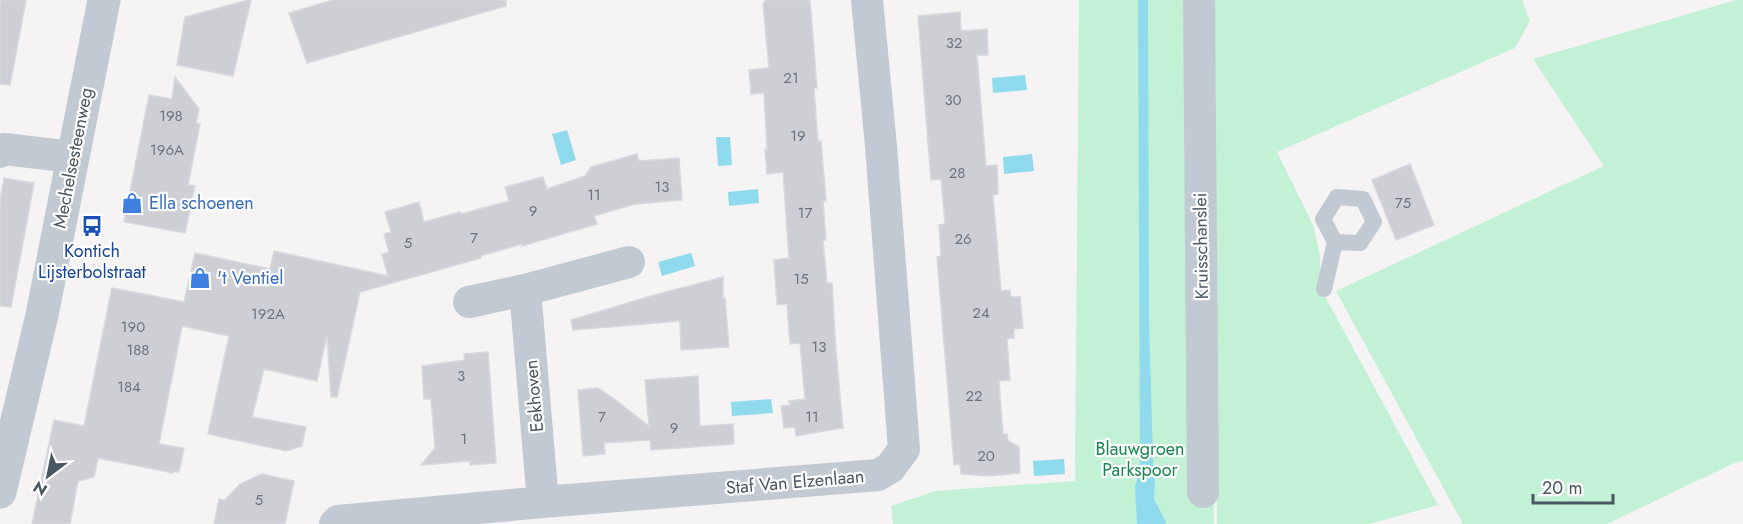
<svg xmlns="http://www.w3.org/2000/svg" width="1743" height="524" font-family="Jost,sans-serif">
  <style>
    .green { fill: #c3f1d5 }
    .water { fill: #90daee }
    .building { fill: #cdcfd5; stroke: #d7d9de; stroke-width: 1.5 }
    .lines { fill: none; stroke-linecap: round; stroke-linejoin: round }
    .service { stroke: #c1cad2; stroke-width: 16 }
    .minor { stroke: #c1cad2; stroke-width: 32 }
    .tertiary { stroke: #c1cad2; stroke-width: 33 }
    .labels { text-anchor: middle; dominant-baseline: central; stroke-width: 4.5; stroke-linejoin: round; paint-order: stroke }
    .number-label { font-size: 15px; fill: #6b747e }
    .street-label { font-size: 18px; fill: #4a5661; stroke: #fff }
    .shop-label { font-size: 18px; fill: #366cbe; stroke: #fff; text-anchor: start }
    .transit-label { font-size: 18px; fill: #164399; stroke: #fff }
    .park-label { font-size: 18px; fill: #17864f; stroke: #fff }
  </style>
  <rect width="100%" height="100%" fill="#f5f3f3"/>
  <!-- green -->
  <path class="green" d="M1079 0H1199L1214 524H893L891 506 936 491 1075 481Z
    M1211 0H1522L1530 21 1515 48 1277 152 1313 225 1320 255V276L1325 296 1438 505 1369 524H1217Z
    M1736 0H1743V461L1734 463 1607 524H1463L1336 291 1604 166 1533 59Z"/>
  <!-- water -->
  <path class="water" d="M1138 0H1148L1149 320 1153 463 1155 483 1154 499 1165 520 1166 524H1137L1135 486 1140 469Z
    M1025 75 1027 90 993 93 992 78Z
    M567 130 576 160 561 165 552 134Z
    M716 137H730L732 165 718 166Z
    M1032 154 1034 171 1004 174 1003 157Z
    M758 189 759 203 729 206 728 192Z
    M691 253 695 266 662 276 658 262Z
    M771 399 773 413 732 416 731 402Z
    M1064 459 1065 474 1034 476 1033 461Z"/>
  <!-- building -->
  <path class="building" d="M0 0H26L10 85 0 84Z
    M248 0H251L233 76 177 65 185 17Z
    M333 0H506V6L307 63 289 13Z
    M765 0H810L817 88H814L818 141H821L826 201H823L826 240H823L827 283H832L836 351 843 428 796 436 795 427 784 428 781 406 790 405 789 401 805 399 800 343 790 344 787 304 777 305 774 260 789 258 783 172 767 174 765 149H767L764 93 751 94 749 70 769 68 763 4 765 3Z
    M960 12 961 31 987 29 988 55H977L986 166 997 165 998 194 993 195 1001 291 1010 290 1011 297H1020L1023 328 1014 329V338L1007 339 1010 380 999 381 1003 434H1007L1008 441 1019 447 1020 473 988 476 961 474 960 464 954 465 937 257 941 256 939 225 945 224 941 179 931 180 918 16Z
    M175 77 199 109 196 123 200 124 188 185 195 186 185 233 124 222 149 95 172 99Z
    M637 154 639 161 679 158 682 200 635 204 594 216 597 224 522 246V244L480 256 481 258 360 292 337 397H331L327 335 317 381 264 369 252 417 306 427 302 446 286 451 208 434 229 336 182 326 159 444 184 448 179 472 174 471 173 473 98 458 94 477 78 481 70 524H32L54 420 84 426 112 288 184 302 195 253 270 269 274 251 388 276 382 254 389 252 384 234 391 232 385 212 419 202 424 222 460 212 461 214 509 201 505 187 543 177 547 189 585 176 591 167Z
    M1410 164 1434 225 1396 240 1372 180Z
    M4 178 34 183 11 307 0 306V201Z
    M723 277V298H725L729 347 681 350 680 321 573 330 571 320 651 296Z
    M488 352 496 463 470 465V461L421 465 435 448 431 399H424L422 366 465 360 464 354Z
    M698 376 700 426 733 424 734 444 651 450 650 440 604 443 605 454 583 456 578 390 598 388 613 398 649 426 645 380Z
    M262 474 294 481 285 524H214L219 499 225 500 240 484Z"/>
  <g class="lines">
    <!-- service -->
    <path class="service" d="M1324 289 1335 242 1323 219 1337 197 1363 199 1374 222 1360 243 1335 242"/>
    <!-- minor -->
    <path class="minor" d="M1199 0 1203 492
      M0 152 4 149 73 157
      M469 302 525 290
      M543 502 525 290 629 262
      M335 524 338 521 543 502 878 475 890 468 904 449 881 146 867 0"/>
    <!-- tertiary -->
    <path class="tertiary" d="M0 492 42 315 104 0"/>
  </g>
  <!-- icons -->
  <defs>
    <symbol id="shop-bare" viewBox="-9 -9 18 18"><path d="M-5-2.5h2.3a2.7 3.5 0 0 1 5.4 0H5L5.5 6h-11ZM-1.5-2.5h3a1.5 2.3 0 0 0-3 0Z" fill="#3f7fe0" stroke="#fff" stroke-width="2.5" paint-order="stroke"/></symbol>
    <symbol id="bus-bare" viewBox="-9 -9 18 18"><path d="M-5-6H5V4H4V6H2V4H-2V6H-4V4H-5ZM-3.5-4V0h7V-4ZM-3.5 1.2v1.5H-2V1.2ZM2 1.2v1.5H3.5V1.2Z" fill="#1a4fb4" stroke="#fff" stroke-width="2.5" paint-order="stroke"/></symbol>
  </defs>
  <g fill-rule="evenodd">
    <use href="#shop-bare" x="117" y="188" width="30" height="30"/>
    <use href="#bus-bare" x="77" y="211" width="30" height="30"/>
    <use href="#shop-bare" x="185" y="263" width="30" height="30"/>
  </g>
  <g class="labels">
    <!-- number labels -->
    <g class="number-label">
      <text x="954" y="43">32</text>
      <text x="791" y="78">21</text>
      <text x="953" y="100">30</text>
      <text x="171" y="116">198</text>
      <text x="798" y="136">19</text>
      <text x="167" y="150">196A</text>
      <text x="957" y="173">28</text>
      <text x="662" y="187">13</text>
      <text x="594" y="195">11</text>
      <text x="1403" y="203">75</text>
      <text x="533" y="211">9</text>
      <text x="805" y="213">17</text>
      <text x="474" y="238">7</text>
      <text x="963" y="239">26</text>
      <text x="408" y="243">5</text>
      <text x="801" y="279">15</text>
      <text x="981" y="313">24</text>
      <text x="268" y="314">192A</text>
      <text x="133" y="327">190</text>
      <text x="819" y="347">13</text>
      <text x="138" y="350">188</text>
      <text x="461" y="376">3</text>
      <text x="129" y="387">184</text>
      <text x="974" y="396">22</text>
      <text x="602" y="417">7</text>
      <text x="812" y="417">11</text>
      <text x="674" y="428">9</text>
      <text x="464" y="439">1</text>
      <text x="986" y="456">20</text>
      <text x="259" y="500">5</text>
    </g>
    <!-- street labels -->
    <g class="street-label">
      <text transform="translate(73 158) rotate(-79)">Mechelsesteenweg</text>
      <text transform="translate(1201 246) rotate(-91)">Kruisschanslei</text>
      <text transform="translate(534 396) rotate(-95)">Eekhoven</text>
      <text transform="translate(795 482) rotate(-5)">Staf Van Elzenlaan</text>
    </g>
    <!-- shop labels -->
    <g class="shop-label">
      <text x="149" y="203">Ella schoenen</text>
      <text x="217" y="278">'t Ventiel</text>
    </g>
    <!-- transit labels -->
    <g class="transit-label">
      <text x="92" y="251">Kontich<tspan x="92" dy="21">Lijsterbolstraat</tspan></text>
    </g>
    <!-- park labels -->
    <g class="park-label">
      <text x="1140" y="449">Blauwgroen<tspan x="1140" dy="21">Parkspoor</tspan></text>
    </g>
  </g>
  <!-- north arrow -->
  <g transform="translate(48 476) rotate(212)" stroke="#ffffff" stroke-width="4.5" paint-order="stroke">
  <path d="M0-4.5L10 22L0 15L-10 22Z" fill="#4a5661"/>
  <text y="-9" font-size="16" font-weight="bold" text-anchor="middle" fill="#4a5661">N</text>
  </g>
  <!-- scale -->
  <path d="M1533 494v9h80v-9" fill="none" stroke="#4a5661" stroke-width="3"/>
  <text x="1542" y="494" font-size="18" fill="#4a5661" stroke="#ffffff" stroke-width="4.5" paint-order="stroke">20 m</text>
</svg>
